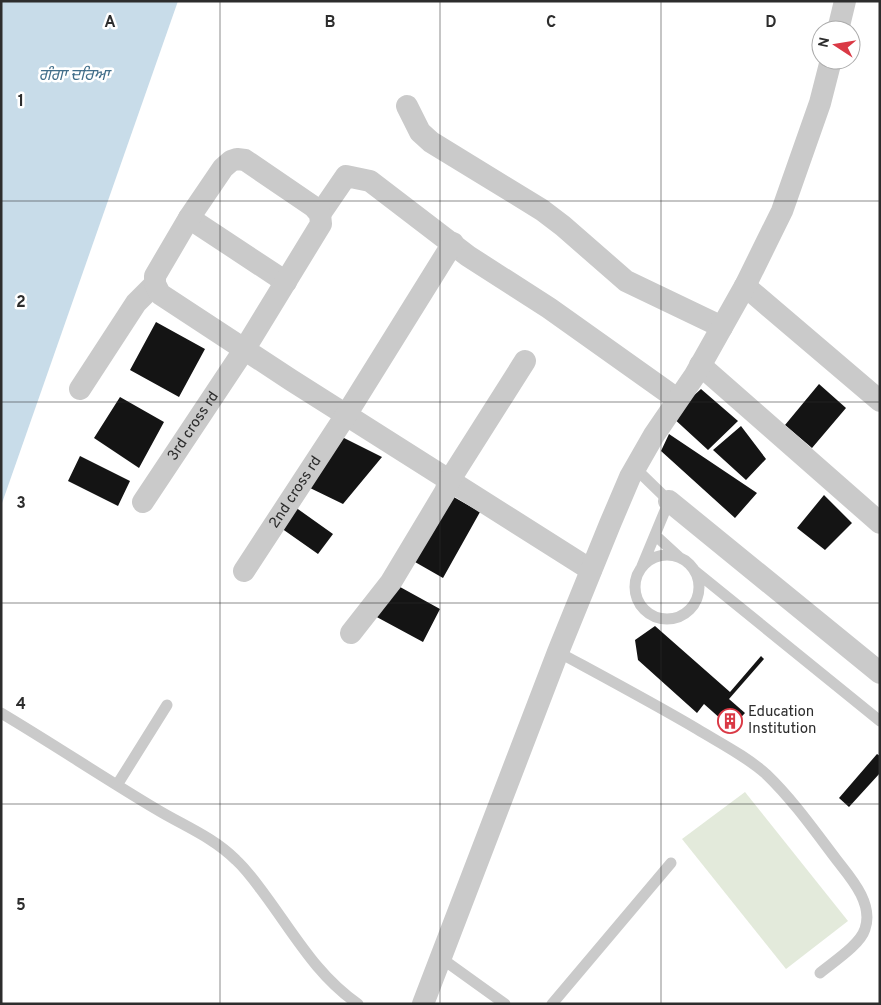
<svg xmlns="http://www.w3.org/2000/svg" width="881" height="1005" font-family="Overpass,'Noto Sans Gurmukhi',sans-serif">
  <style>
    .green { fill: #e3eadb }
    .water { fill: #c8dce9 }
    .building { fill: #141414 }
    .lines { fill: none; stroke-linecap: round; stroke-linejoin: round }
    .lane { stroke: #cacaca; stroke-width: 11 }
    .street { stroke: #cacaca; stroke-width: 22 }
    .grid { fill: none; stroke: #2d2d2d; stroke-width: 1; stroke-opacity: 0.55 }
    .labels { text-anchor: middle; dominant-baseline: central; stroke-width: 5; stroke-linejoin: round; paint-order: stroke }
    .street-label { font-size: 15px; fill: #2d2d2d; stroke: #fff }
    .poi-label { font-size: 15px; fill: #2d2d2d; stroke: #fff; text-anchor: start }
    .water-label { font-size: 16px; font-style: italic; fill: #406d89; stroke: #fff }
    .grid-label { font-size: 16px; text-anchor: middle; font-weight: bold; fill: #2d2d2d; stroke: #fff; stroke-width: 5; stroke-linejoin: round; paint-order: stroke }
  </style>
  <rect width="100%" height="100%" fill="#fff"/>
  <!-- green -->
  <path class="green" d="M745 792 848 921 786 969 682 839Z"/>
  <!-- water -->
  <path class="water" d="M1 1H178L1 506Z"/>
  <!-- building -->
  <path class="building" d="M156 322 205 349 179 397 130 370Z
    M819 384 846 408 812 448 785 425Z
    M701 389 738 421 708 450 671 416Z
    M120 397 164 422 139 468 94 438Z
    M741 426 766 459 746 480 713 450Z
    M334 433 382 457 343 504 308 487Z
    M669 434 757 493 735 518 661 451Z
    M80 456 130 481 118 506 68 481Z
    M445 492 480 512 443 578 408 558Z
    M824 495 852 523 825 550 797 528Z
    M295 507 333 534 318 554 281 528Z
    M391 582 440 609 423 642 373 615Z
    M655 626 730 692 761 656 764 659 729 699 745 713 731 728 704 704 697 713 638 660 635 640Z
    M877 754 880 756V773L849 807 839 798Z"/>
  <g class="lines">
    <!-- lane -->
    <path class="lane" d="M635 468 669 501 642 566
      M655 535 679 557
      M635 587a32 32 0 1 1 64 0a32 32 0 1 1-64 0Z
      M695 571 880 721
      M558 652C604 677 651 702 697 729 720 743 746 756 766 774 793 800 814 830 836 859 850 877 874 903 865 929 860 945 833 962 820 973
      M1 713C53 744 104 778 156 809 184 826 213 837 236 860 247 870 256 883 265 895 294 934 317 976 358 1004
      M117 785 167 705
      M441 958 505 1004
      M552 1004 671 863"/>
    <!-- street -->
    <g class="street">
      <path d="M838 30 845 1"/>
      <path d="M407 106 420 132 431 142 542 210 563 226 626 281 722 327"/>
      <path d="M320 214 346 176 370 181 468 256 549 308 677 399"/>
      <path d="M189 218 286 282"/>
      <path d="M745 286 880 401"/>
      <path d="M700 365 880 523"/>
      <path d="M80 389 136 303 155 284"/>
      <path d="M669 501 880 673"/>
      <path id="s1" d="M143 502 244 350 321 224 320 214 314 207 245 160 237 159 231 161 223 168 189 218 155 276V284L160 294 291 380 591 570"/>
      <path id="s2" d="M244 571 346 415 453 243"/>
      <path d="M351 633 391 582 445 492 449 481 525 361"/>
      <path d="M423 1004 558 652 610 524 630 477 654 435 695 375 745 286 782 211 820 103 831 60"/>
    </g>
  </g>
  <!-- grid -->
  <path class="grid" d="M220 1V1004M440 1V1004M661 1V1004M1 201H880M1 402H880M1 603H880M1 804H880"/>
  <!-- icons -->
  <defs>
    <symbol id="building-ring" viewBox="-11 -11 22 22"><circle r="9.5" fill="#fff" stroke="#da3945" stroke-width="1.5"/><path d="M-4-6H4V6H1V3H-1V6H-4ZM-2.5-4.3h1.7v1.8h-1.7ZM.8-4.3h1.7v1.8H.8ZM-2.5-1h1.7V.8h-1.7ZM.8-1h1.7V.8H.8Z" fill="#da3945"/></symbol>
  </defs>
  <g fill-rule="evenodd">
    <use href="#building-ring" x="716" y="707" width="28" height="28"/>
  </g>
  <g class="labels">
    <!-- street labels -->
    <g class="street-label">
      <text stroke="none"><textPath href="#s1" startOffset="91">3rd cross rd</textPath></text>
      <text stroke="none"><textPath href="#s2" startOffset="94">2nd cross rd</textPath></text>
    </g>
    <!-- poi labels -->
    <g class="poi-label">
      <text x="748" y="712">Education<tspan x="748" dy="17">Institution</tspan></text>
    </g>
    <!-- water labels -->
    <g class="water-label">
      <text x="74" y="76">ਗੰਗਾ ਦਰਿਆ</text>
    </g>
  </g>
  <g class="grid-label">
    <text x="110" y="27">A</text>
    <text x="330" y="27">B</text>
    <text x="551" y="27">C</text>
    <text x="771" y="27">D</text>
    <text x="21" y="106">1</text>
    <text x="21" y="307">2</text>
    <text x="21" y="508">3</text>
    <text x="21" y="709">4</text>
    <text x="21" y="910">5</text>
  </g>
  <!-- border -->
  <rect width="881" height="1005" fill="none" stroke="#2d2d2d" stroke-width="5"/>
  <!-- north arrow -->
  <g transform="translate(836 45) rotate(282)"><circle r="24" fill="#ffffff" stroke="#ababab"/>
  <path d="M0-4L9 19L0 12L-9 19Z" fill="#da3945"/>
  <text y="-8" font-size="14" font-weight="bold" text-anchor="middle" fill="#2d2d2d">N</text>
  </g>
</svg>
